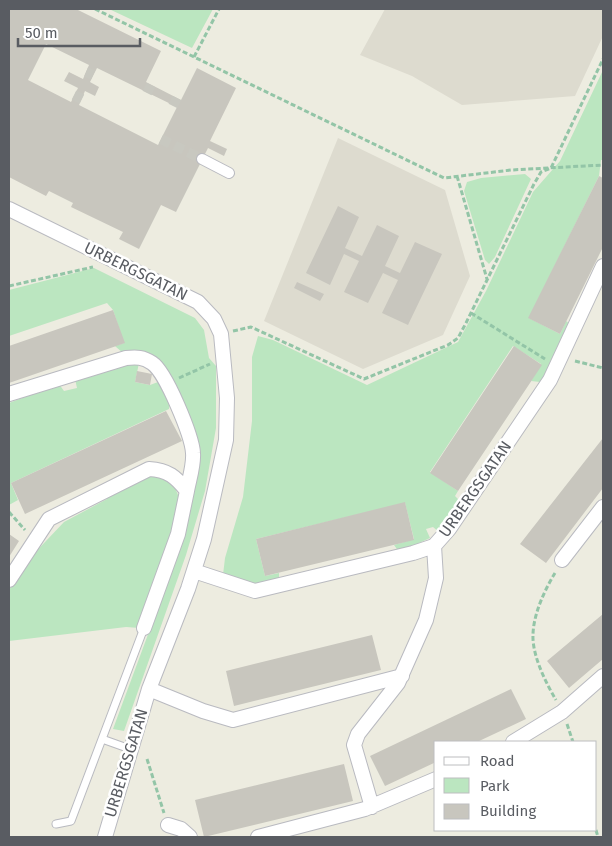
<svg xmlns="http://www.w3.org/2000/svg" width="612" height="846" font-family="'Fira Sans',sans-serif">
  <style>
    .education { fill: #dddbcf }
    .green { fill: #bbe6c0 }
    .building { fill: #c8c6be; fill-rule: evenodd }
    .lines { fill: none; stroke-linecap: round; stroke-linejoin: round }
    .pedestrian-tunnel { stroke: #c8c8c0; stroke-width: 10; stroke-dasharray: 10 5; stroke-linecap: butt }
    .service-casing { stroke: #b9bac0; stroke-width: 9 }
    .pedestrian-casing { stroke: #b9bac0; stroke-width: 12 }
    .minor-casing { stroke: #b9bac0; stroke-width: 16 }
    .path { stroke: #93c5a7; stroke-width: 3; stroke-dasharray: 5 2.5; stroke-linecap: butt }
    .service { stroke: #fff; stroke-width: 7 }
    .pedestrian { stroke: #fff; stroke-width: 10 }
    .minor { stroke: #fff; stroke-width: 14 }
    .labels { text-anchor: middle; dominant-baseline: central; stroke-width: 5; stroke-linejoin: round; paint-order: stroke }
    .street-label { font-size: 16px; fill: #595c62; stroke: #fff }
  </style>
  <rect width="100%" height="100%" fill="#edece0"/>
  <!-- education -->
  <path class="education" d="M385 9H603V36L575 96 462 105 412 76 360 55Z
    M338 138 445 190 470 276 443 335 363 369 264 321Z"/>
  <!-- green -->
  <path class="green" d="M109 9H213L192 48Z
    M603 70V160H601L599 176 529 318 560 334 566 321 570 324 545 378 540 382 531 381 541 364 513 346 430 472 458 491 455 496 460 501 440 533 433 527 426 529 430 538 399 552 394 545 414 539 405 503 256 539 265 576 279 573V578L247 586 223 575 225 558 243 497 252 421V357L258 336 273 340 367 385 458 342 486 291 533 192 560 161Z
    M525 174 531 179 495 257 489 264 485 260 464 191 467 182 481 178Z
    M94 268 195 318 204 330 209 358 216 366V428L205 491 186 555 124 731 113 729 150 629 197 459 149 356 139 351 124 354 115 346 124 343 113 310 107 303 9 336V290Z
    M126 363H139L135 382 150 385 158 382C166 388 170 399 169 409L11 483 18 500 9 505V403L59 384 64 391 77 388 75 379Z
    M160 475 172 480 180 500 174 525 140 628 126 627 9 641V590L27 561 64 522 107 499 106 494 146 476Z"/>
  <!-- building -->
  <path class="building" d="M10 9H76L161 51 146 82 181 100 197 68 236 88 210 141 227 149 224 156 208 148 176 212 161 205 139 249 119 239 123 232 71 207 73 203 49 191 46 196 9 177ZM46 44 89 65 83 79 69 72 64 81 78 88 71 102 28 80ZM97 68 177 107 158 145 79 105 85 91 95 96 99 87 90 82Z
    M599 176 603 178V247L560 334 528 318Z
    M338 206 359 217 345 248 362 256 377 225 399 236 385 266 400 273 415 242 442 254 408 325 382 313 398 280 383 273 368 303 344 292 359 261 344 254 330 285 306 273Z
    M297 282 324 294 320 301 294 288Z
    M113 310 125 343 9 383V346Z
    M514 346 542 365 458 491 430 473Z
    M137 371 152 374 150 385 135 382Z
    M166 411 182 441 25 514 11 483Z
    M603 438V488L546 563 520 544Z
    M405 502 414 540 265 576 256 539Z
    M9 534 19 541 9 557Z
    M603 614V659L569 688 547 661Z
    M372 635 381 670 234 706 226 671Z
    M511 689 526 719 477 742H436V762L385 786 370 756Z
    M344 764 353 801 204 837 195 800Z"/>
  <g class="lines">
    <!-- pedestrian-tunnel -->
    <path class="pedestrian-tunnel" d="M86 72 93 75
      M147 93 151 85
      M74 95 82 99
      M173 106 177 98
      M161 139 202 159"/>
    <defs>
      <path id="service" d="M130 749 102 739 144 628
        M56 824 71 821 102 739"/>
      <path id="pedestrian" d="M202 159 229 173"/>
      <path id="minor" d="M9 209 198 302 214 319 221 334 227 398 226 440 204 539 188 589 149 689 105 837
        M9 394 126 358C137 357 143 357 152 363 166 372 192 436 193 453 194 465 189 480 187 491
        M562 560 603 507
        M194 571 255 591 413 553 434 546 449 529 550 380 603 266
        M9 580 49 519 149 469C168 470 176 477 187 491L178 534 144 628
        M149 689 203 711 233 720 402 676
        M513 742 562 712 603 676
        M372 807 354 745 358 734 398 683 426 620 436 578 434 546
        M168 825 181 829 190 837
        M258 837 365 809 436 779"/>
    </defs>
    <!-- service casing -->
    <use href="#service" class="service-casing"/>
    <!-- pedestrian casing -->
    <use href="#pedestrian" class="pedestrian-casing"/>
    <!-- minor casing -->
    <use href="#minor" class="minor-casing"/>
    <!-- path -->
    <path class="path" d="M95 9 444 178 511 170 603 165
      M194 57 219 9
      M457 176 487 279
      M9 286 93 267
      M471 313 545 359
      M233 331 251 327 364 379 448 345 458 338 466 323 534 184 541 172 551 168 603 59
      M575 361 603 368
      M179 378 210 364
      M9 512 25 530
      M555 573C544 591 532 617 533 639 534 659 546 683 556 700
      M567 724 573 742
      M147 759 164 813
      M596 830 598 837"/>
    <!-- service -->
    <use href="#service" class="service"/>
    <!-- pedestrian -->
    <use href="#pedestrian" class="pedestrian"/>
    <!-- minor -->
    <use href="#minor" class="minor"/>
  </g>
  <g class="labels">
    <!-- street labels -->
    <g class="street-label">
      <text transform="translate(136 271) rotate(26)">URBERGSGATAN</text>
      <text transform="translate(475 489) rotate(-55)">URBERGSGATAN</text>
      <text transform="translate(126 763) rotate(-73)">URBERGSGATAN</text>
    </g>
  </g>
  <!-- border -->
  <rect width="612" height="846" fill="none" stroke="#595c62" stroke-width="20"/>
  <!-- legend -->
  <rect x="434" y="741" width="162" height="90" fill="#ffffff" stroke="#bdbec0"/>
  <rect x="444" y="757" width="25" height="8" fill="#ffffff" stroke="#bdbec0"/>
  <text x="480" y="766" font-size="15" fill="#595c62">Road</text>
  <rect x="444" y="778" width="25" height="15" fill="#bbe6c0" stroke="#bdbec0"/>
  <text x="480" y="791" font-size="15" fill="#595c62">Park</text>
  <rect x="444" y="804" width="25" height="15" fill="#c8c6be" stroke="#bdbec0"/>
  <text x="480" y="816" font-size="15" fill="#595c62">Building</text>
  <!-- scale -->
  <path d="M18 38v8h122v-8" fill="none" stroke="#595c62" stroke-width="2.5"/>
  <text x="25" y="38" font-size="15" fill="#595c62" stroke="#ffffff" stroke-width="4" paint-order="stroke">50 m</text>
</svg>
